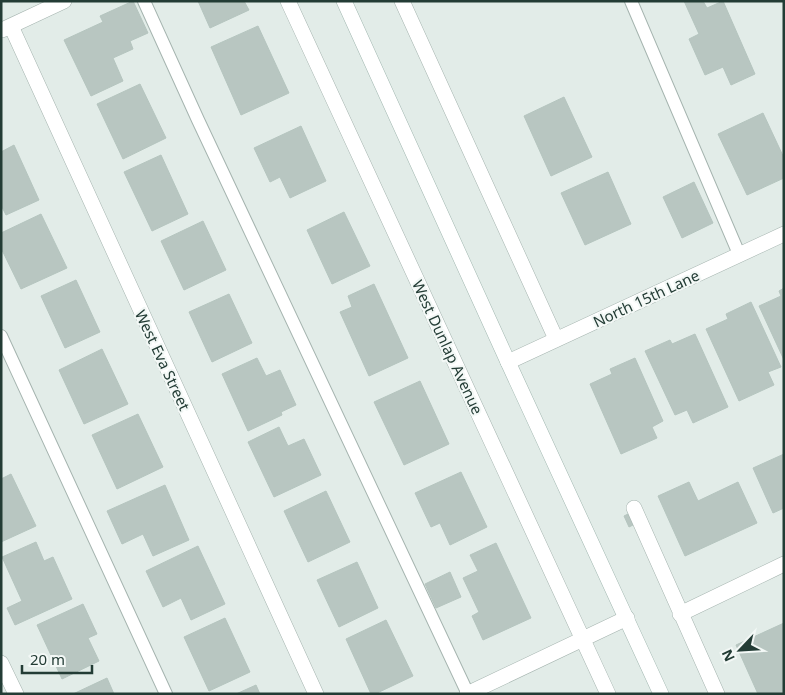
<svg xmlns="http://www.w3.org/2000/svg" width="785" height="695" font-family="'Noto Sans',sans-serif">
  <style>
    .building { fill: #b8c6c1; stroke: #b5c5bf }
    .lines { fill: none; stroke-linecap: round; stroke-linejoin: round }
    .lane-casing { stroke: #a5b4af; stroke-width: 14 }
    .street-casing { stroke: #a5b4af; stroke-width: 16 }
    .secondary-casing { stroke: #a1b7b0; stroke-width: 16 }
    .lane { stroke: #fff; stroke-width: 12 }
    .street { stroke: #fff; stroke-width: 15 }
    .secondary { stroke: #fff; stroke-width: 15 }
    .labels { text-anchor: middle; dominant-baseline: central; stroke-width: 4; stroke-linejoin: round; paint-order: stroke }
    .street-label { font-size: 15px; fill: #233c35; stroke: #f3f8f6 }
  </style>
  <rect width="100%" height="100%" fill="#e2ece8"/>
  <!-- building -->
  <path class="building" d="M133 1 148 33 130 41 133 49 113 58 123 81 91 96 64 40 103 22 100 16Z
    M198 1H244L249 10 210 28Z
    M684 1H703L707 8 723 1 755 74 731 85 723 67 705 75 689 39 699 34Z
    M258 26 289 93 241 115 211 47Z
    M140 84 166 138 123 159 97 104Z
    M564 97 592 157 551 176 524 116Z
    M763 113 784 158V178L747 195 718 134Z
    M301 126 326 181 290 198 280 177 270 182 254 148Z
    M14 145 39 200 6 215 1 205V152Z
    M161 155 188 214 152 231 124 172Z
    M608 172 631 224 585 245 561 193Z
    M694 182 713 223 682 238 663 197Z
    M344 212 370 266 332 284 307 230Z
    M41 214 67 268 21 289 1 248V233Z
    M203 221 226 270 184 290 161 241Z
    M76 280 100 332 65 348 41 296Z
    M374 284 408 358 369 376 340 312 352 307 348 296Z
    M784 288V360L759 306 781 296 779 291Z
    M229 294 252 343 212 362 189 312Z
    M751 302 781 367 768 372 774 385 739 401 706 329 728 319 726 314Z
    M695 334 728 407 693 423 687 410 675 415 645 351 670 340 672 344Z
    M102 349 128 404 84 424 59 370Z
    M257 358 266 376 280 370 296 405 281 412 282 415 248 431 222 374Z
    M635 358 663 421 652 427 657 438 621 454 590 384 612 374 610 369Z
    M420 381 449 444 404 465 374 402Z
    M138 414 163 467 117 489 92 435Z
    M279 427 288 446 304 439 321 475 274 497 248 442Z
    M784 454V508L773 513 753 468Z
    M461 472 487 527 450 545 440 523 431 527 415 493Z
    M11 474 36 526 1 542V479Z
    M689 482 698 501 738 482 757 523 685 556 658 496Z
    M165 485 189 540 153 556 143 534 122 544 107 511Z
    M326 491 350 542 308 562 284 511Z
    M628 514 633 525 629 527 624 516Z
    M36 542 44 561 53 557 72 599 15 625 7 608 22 601 2 557Z
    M496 543 531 618 483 640 472 616 479 612 463 578 478 571 470 555Z
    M198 546 225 604 191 620 181 598 163 607 146 571Z
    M357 562 378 608 339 627 317 580Z
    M450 572 461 597 436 608 425 584Z
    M83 604 97 634 88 638 99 661 62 679 37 625Z
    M225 618 250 672 209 691 184 637Z
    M386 620 413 676 375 694H371L346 639Z
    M784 623V694H758L736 645Z
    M107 678 114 694H73Z
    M256 685 260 694H236Z"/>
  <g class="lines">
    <defs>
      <path id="lane" d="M144 1 198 120 468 694
        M631 1 739 254
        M1 336 166 694"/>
      <path id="street" d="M288 1 608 694
        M402 1 556 339
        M11 26 316 694
        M2 30 64 1
        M508 362 784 234
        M634 508 717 694
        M680 614 784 564
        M1 663 16 694
        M467 694 627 618"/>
      <path id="secondary" d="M344 1 508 362 661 694"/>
    </defs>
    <!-- lane casing -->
    <use href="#lane" class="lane-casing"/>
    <!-- street casing -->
    <use href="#street" class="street-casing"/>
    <!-- secondary casing -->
    <use href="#secondary" class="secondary-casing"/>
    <!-- lane -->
    <use href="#lane" class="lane"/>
    <!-- street -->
    <use href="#street" class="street"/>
    <!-- secondary -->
    <use href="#secondary" class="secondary"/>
  </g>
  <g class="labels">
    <!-- street labels -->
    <g class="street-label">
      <text transform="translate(646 298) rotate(-25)">North 15th Lane</text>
      <text transform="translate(448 347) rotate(65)">West Dunlap Avenue</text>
      <text transform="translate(163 360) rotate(65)">West Eva Street</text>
    </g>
  </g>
  <!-- border -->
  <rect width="785" height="695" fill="none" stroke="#233c35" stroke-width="5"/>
  <!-- north arrow -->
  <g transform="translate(740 650) rotate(245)" stroke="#f3f8f6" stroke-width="4" paint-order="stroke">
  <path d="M0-4L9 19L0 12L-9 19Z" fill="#233c35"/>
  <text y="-8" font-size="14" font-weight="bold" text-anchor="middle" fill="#233c35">N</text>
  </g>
  <!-- scale -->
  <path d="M22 665v8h70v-8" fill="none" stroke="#233c35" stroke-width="2.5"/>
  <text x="30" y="665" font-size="15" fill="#233c35" stroke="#f3f8f6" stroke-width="4" paint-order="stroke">20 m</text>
</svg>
